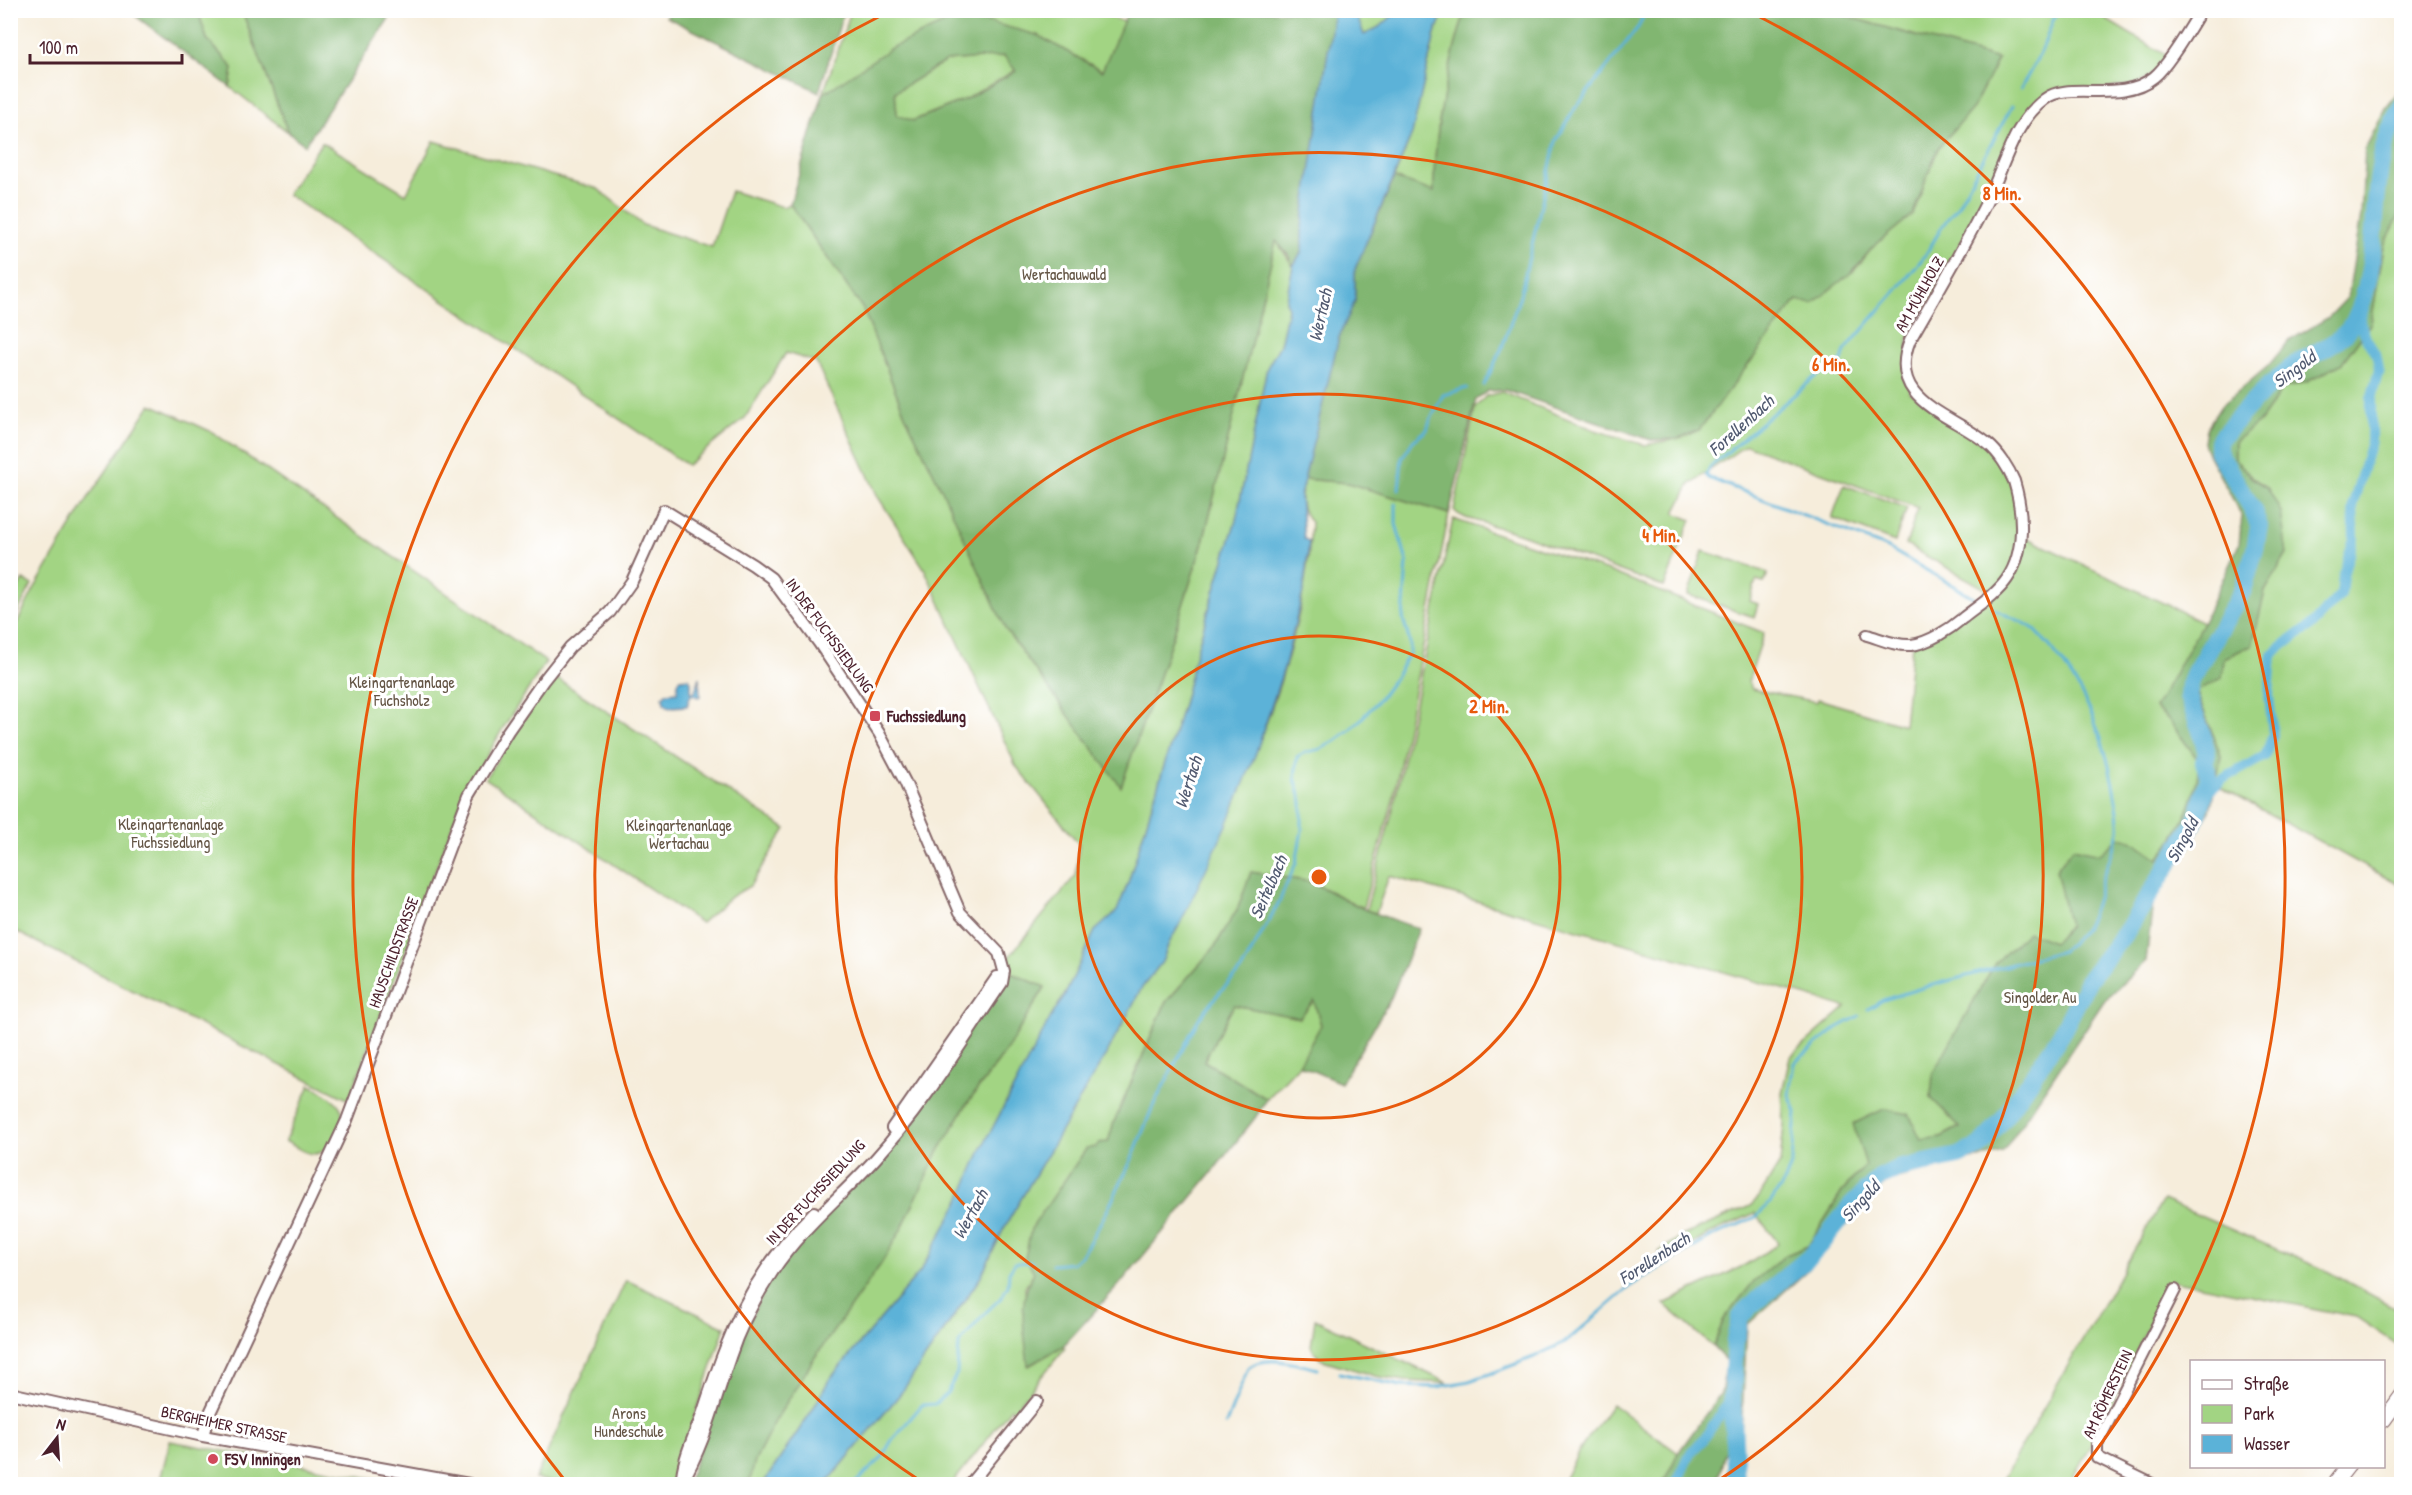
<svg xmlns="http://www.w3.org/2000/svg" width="2412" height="1495" font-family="'Patrick Hand',sans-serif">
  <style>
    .green { fill: #a2d483; stroke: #767a57; stroke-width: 1.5 }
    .forest { fill: #81b671; stroke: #666a4e; stroke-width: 1.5; fill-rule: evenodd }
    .water { fill: #5bb2d8; stroke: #526882; stroke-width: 1.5 }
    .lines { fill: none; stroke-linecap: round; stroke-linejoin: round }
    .stream { stroke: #5bb2d8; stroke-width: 3 }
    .canal { stroke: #5bb2d8; stroke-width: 10 }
    .river { stroke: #5bb2d8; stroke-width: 18 }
    .minor-casing { stroke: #866769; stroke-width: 14 }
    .major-casing { stroke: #866769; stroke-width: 16 }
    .minor { stroke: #fff; stroke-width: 10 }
    .major { stroke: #fff; stroke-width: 14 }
    .ring { fill: none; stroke: #e8590c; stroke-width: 3 }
    .poi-dot { fill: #d1495b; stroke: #fff; stroke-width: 2 }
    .labels { text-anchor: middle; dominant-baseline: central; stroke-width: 6; stroke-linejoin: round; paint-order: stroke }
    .park-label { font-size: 16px; fill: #645545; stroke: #fff }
    .street-label { font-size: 16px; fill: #4a1f2b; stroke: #fff }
    .poi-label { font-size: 16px; font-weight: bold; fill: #4a1f2b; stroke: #fff; text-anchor: start }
    .water-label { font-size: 18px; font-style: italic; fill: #515a70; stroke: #fff }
    .centre { fill: #e8590c; stroke: #fff; stroke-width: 3 }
    .ring-label { font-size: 18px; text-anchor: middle; font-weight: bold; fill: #e8590c; stroke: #fff; stroke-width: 6; stroke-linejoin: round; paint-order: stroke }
  </style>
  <rect width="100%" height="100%" fill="#fff"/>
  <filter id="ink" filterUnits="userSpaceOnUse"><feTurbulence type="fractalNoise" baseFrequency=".0167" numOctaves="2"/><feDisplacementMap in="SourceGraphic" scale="12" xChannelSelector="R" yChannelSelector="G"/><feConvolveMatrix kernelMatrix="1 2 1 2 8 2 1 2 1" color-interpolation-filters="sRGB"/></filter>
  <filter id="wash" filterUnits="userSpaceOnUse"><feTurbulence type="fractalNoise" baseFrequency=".008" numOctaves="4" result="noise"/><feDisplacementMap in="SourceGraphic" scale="24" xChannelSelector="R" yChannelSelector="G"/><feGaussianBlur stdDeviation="1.35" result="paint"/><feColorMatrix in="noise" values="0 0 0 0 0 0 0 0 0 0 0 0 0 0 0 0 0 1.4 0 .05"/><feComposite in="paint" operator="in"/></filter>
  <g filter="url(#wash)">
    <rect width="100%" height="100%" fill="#f6eddb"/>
    <!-- green -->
    <path class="green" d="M1093 10 1124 22 1102 71 1037 35 823 94 851 11Z
      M198 11H242L288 132 230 87 233 68 207 39Z
      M1355 11H1398L1381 26 1364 35Z
      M1444 11H1465C1448 70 1433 131 1434 193L1394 178 1412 134 1435 34Z
      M1827 11H2092L2167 56 2153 75 2135 85 2045 95 1987 195 1908 339 1910 392 1988 447 2010 480 2025 537 2203 622 2155 708 2168 719 2199 761C2197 803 2183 826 2159 859L2136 843 2100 854 2073 848 2057 870 2069 925 1931 1098 1961 1126 1941 1137 1921 1140 1866 1165 1844 1189 1808 1246 1786 1255 1724 1319 1713 1347 1664 1304 1745 1265 1778 1244 1776 1240 1755 1213 1711 1233 1666 1260 1659 1252 1682 1236 1750 1206 1759 1197 1780 1163 1784 1124 1782 1093 1790 1057 1846 1007 1389 876 1376 913 1366 910 1394 805 1453 519 1611 572 1764 633 1748 682 1752 689 1817 702 1818 699 1904 725 1912 645 1932 638 1993 593 1906 545 1918 508 1746 445 1690 484 1675 513 1691 520 1664 587 1518 533 1466 518 1458 514 1454 510 1475 408 1486 396 1502 392 1595 430 1645 445 1677 439 1699 430 1797 300 1854 271 1873 247 1913 214 1938 148 1998 59Z
      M1005 56 1016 70 966 99 912 121 897 115 895 92 946 61Z
      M434 141 598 189 643 225 712 247 731 191 783 207 790 204 863 309 905 415 941 488 1121 786 1176 627 1203 542 1276 240 1293 266 1286 299 1288 309 1280 345 1267 368 1236 520 1197 649 1184 701 1129 880 1117 912 1095 931 1066 993 1051 1017 982 1148 960 1200 920 1272 829 1380 813 1409 763 1484H749L748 1482 755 1461 775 1421 813 1360 902 1228 937 1154 966 1105 1006 1051 1045 987 1006 971 1007 959 1076 875 1079 844 1016 766 924 568 878 497 816 362 786 353 745 418 687 465 287 194 322 142 406 194Z
      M2401 212V886L2216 785 2221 756 2196 690 2222 678 2224 658 2252 645 2265 591 2287 554 2267 487 2252 478 2235 459V441L2259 422 2283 388 2307 382 2341 364 2371 323 2384 245Z
      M151 404 212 432 546 662 503 728 461 802 349 1100 11 929V635L34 589 87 500Z
      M1304 479 1348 483 1449 514 1393 800 1363 908 1311 882 1251 872 1238 908 1214 948 1166 1002 1114 1122 1108 1143 1025 1288 1029 1366 1063 1346 1065 1348 1014 1410 1011 1408 952 1484H826L901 1393 980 1278 1004 1228 1108 1051 1141 989 1162 962 1169 943 1181 922C1236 798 1306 660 1311 522 1298 510 1300 496 1304 479Z
      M1844 485 1907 508 1895 542 1832 518Z
      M1703 551 1768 573 1764 583 1756 581 1750 601 1758 604 1754 617 1688 595Z
      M23 580 32 584 11 625V599Z
      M553 676 786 829 750 886 729 898 701 923 485 778Z
      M1314 1000 1321 1025 1299 1065 1267 1099 1204 1061 1234 1005 1299 1018Z
      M310 1085C320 1091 334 1097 340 1107 349 1119 333 1149 319 1153 308 1157 295 1146 285 1141Z
      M2163 1200 2327 1271 2401 1311V1347L2356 1317 2171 1280 2099 1430 2069 1484H2000Z
      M626 1280 725 1327 672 1484H571L535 1479Z
      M1315 1319 1448 1383 1405 1381 1375 1376 1320 1359 1311 1346Z
      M1612 1404 1678 1453 1663 1484H1562L1579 1451Z
      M170 1441 404 1484H159Z"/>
    <!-- forest -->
    <path class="forest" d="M669 10H844V11L819 92 666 17Z
      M129 11H198L207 39 233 68 230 87Z
      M242 11V10L394 11 305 145 288 132Z
      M1128 11H1334L1302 226V251L1293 266 1288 255 1276 241 1203 542 1176 627 1121 787 1006 630 941 488 905 415 863 309 790 204 823 94 891 48 963 15 1037 35 1102 71ZM1004 56 1016 71 966 99 913 121 897 115 895 92 946 61Z
      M1465 11H1827L1998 59 1973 108 1938 148 1913 214 1873 247 1852 272 1812 304 1797 300 1699 430 1677 439 1651 440 1505 390 1488 391 1476 399 1449 514 1348 483 1304 479 1339 337 1355 301V269L1394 178 1434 192C1433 131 1448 69 1465 11Z
      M2401 89V212L2384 246 2371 323 2341 364 2307 382 2283 388 2259 422 2235 441V459L2252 478 2267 487 2281 512 2287 554 2265 591 2252 645 2224 658 2222 678 2196 691 2221 756 2210 811 2153 902 2146 961 2104 1001 2003 1152 1892 1179 1859 1204 1807 1271 1747 1325 1740 1452H1725L1717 1484H1663L1678 1453 1721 1393 1727 1362 1713 1347 1724 1319 1754 1281 1786 1255 1808 1246 1844 1189 1866 1165 1853 1124 1884 1109 1909 1114 1921 1140 1941 1137 1960 1127 1931 1098 1933 1073 1995 963 2028 932 2054 942 2069 926 2056 870 2073 848 2100 854 2120 837 2136 843 2159 859C2182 828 2197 800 2199 761L2168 719 2155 708 2203 622 2239 544 2242 516 2209 456 2204 443 2206 429 2221 406 2268 366 2289 341 2329 317 2348 297 2361 215 2365 149 2386 108Z
      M1251 872 1311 882 1366 910 1419 929 1391 998 1341 1083 1299 1065 1321 1025 1314 1001 1299 1018 1234 1005 1204 1061 1267 1099 1255 1118 1205 1181 1118 1286 1063 1346 1028 1366C1025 1331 1016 1305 1034 1272L1025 1258 1031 1229 1086 1149 1096 1147 1099 1143 1108 1142 1114 1122 1166 1002 1214 948 1238 908Z
      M1006 971 1045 987 1006 1051 966 1105 937 1154 902 1228 881 1264 813 1360 775 1421 755 1461 749 1484H687L731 1357 775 1269 878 1158Z"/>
    <!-- water -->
    <path class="water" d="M1334 11H1355L1364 35 1381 26 1398 11H1444L1435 34 1412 134 1355 269V301L1339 337 1300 496 1304 539 1309 541 1304 588 1285 665 1256 753 1227 825 1181 922 1169 943 1162 962 1141 989 1108 1051 1004 1228 980 1278 901 1393 826 1484H763L813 1409 829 1380 920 1272 960 1200 982 1148 1051 1017 1066 993 1095 931 1117 911 1129 880 1184 701 1197 649 1236 520 1267 368 1280 345 1288 309 1286 300 1293 266 1302 251V226Z
      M699 677 700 696 698 697 691 694 687 706 669 707 664 703 663 697 666 693 677 692 678 683 680 679 689 678 691 682V692H695Z"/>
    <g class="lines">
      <!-- stream -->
      <path class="stream" d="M2021 88 2041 52 2057 10
        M1484 385 1501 350 1520 296 1556 141 1573 111 1639 26 1646 10
        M1399 489 1402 458 1413 441 1427 430 1430 420 1443 395 1467 388
        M1973 597 1888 548 1709 478 1706 475 1710 467 1815 377 1842 361 1845 351C1870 319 1898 291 1923 258 1935 242 1941 223 1956 209L2012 106
        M1868 1009 1883 1000 1925 987 2062 951C2093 925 2092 914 2103 877 2107 864 2118 841 2119 830 2120 816 2116 802 2114 789 2103 730 2078 674 2036 631 2025 620 2006 617 1992 608
        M1052 1265 1073 1263 1082 1255 1107 1211 1131 1161 1153 1106 1198 1020 1219 993 1242 969 1278 904 1296 863 1302 830V802L1295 778 1297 757C1305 750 1314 752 1323 748 1359 729 1391 688 1410 652V643L1403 618 1407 562 1396 524V504
        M1339 1373 1401 1386 1438 1387 1469 1381 1495 1372 1534 1357 1567 1341 1632 1285 1713 1236 1756 1217 1770 1203 1785 1181 1792 1162 1796 1112 1789 1094 1794 1063 1837 1028 1859 1016
        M1226 1424 1248 1368C1265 1354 1297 1364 1318 1369
        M854 1484 881 1459 892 1440 922 1405 935 1404 947 1393 957 1373 959 1344 985 1313 1000 1299 1008 1286 1009 1272 1015 1263 1032 1262"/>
      <!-- canal -->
      <path class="canal" d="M2204 796 2223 779 2265 756 2273 735 2269 695 2272 654 2297 635 2308 629 2341 594 2343 575 2354 538 2353 504 2371 441V399L2379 370 2377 357 2366 338 2357 313
        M1676 1484 1691 1452 1703 1440 1732 1397"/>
      <!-- river -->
      <path class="river" d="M1736 1484 1732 1397 1735 1340 1740 1318 1748 1308 1810 1257 1851 1206 1879 1178 1897 1169 1958 1156 1981 1146 2005 1116 2041 1064 2061 1034 2089 979 2128 929 2191 829 2199 812 2209 777 2204 762 2207 754 2202 734 2188 696 2191 679 2243 590 2255 549 2259 526 2252 508 2218 452V441C2241 414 2264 388 2292 367 2310 354 2344 342 2354 322 2388 254 2361 170 2402 106"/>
    </g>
  </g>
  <g filter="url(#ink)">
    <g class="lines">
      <defs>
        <path id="minor" d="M1867 635C1881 639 1896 646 1911 645 1929 643 1950 629 1963 618 1978 606 1996 595 2007 579 2026 551 2023 511 2014 481 2009 469 1999 453 1988 444 1953 414 1885 402 1910 340 1937 293 1965 246 1989 197 2005 164 2014 122 2045 99 2068 80 2121 104 2154 77 2168 66 2191 27 2201 10
          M892 1128 997 977H1002
          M10 1393 203 1436 469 1484
          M203 1436 208 1417 347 1120 469 795 508 731 543 681 570 647 610 612 632 581 664 510 753 565 771 578 819 643 879 733 905 782 960 912 999 953 1004 971 1002 983C962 1041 925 1104 877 1157 843 1195 801 1228 773 1271 755 1298 740 1326 730 1357 715 1400 705 1444 681 1484
          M682 1476C684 1456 695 1434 702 1415 729 1332 750 1275 814 1212
          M970 1484 1037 1401
          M2152 1484 2097 1457V1444L2175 1290"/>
        <path id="major" d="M2384 1420 2402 1395
          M2334 1484 2348 1466"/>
      </defs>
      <!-- minor casing -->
      <use href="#minor" class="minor-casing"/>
      <!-- major casing -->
      <use href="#major" class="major-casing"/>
      <!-- minor -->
      <use href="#minor" class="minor"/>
      <!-- major -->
      <use href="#major" class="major"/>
    </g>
  </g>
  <!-- distance rings -->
  <g class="ring">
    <circle cx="1319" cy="877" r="241"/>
    <circle cx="1319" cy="877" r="483"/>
    <path d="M925 1484A724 724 0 1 1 1713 1484"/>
    <path d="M563 1478A966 966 0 0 1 888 12M1750 12A966 966 0 0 1 2075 1478"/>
  </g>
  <!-- markers -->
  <g class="poi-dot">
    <rect x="869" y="710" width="12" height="12" rx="3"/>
    <circle cx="213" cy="1459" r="6"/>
  </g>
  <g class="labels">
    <!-- park labels -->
    <g class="park-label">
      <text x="1064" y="274">Wertachauwald</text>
      <text x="402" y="682">Kleingartenanlage<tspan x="402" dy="18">Fuchsholz</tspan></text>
      <text x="171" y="824">Kleingartenanlage<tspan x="171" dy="18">Fuchssiedlung</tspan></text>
      <text x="679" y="825">Kleingartenanlage<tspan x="679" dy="18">Wertachau</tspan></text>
      <text x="2040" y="997">Singolder Au</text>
      <text x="629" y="1413">Arons<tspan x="629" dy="18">Hundeschule</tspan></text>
    </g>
    <!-- street labels -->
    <g class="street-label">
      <text transform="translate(1919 294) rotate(-61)">AM MÜHLHOLZ</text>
      <text transform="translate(830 635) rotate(54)">IN DER FUCHSSIEDLUNG</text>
      <text transform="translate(393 952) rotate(-70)">HAUSCHILDSTRASSE</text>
      <text transform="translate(815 1192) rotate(-47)">IN DER FUCHSSIEDLUNG</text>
      <text transform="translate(2107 1394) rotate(-65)">AM RÖMERSTEIN</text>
      <text transform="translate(224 1424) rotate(12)">BERGHEIMER STRASSE</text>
    </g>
    <!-- poi labels -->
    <g class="poi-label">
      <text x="887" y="716">Fuchssiedlung</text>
      <text x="225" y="1459">FSV Inningen</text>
    </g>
    <!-- water labels -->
    <g class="water-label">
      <text transform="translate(1320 315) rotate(-77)">Wertach</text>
      <text transform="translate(2294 369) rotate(-37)">Singold</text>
      <text transform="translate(1741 425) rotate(-42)">Forellenbach</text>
      <text transform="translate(1188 782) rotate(-72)">Wertach</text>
      <text transform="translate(2182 840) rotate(-62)">Singold</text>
      <text transform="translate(1268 887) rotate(-66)">Seitelbach</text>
      <text transform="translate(1860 1201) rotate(-48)">Singold</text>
      <text transform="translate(970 1214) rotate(-61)">Wertach</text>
      <text transform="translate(1654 1258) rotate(-33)">Forellenbach</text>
    </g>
  </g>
  <circle cx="1319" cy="877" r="9" class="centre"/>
  <g class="ring-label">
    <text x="2002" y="200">8 Min.</text>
    <text x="1831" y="371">6 Min.</text>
    <text x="1661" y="542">4 Min.</text>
    <text x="1489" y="713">2 Min.</text>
  </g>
  <!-- margin -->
  <rect width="2412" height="1495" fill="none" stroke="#fff" stroke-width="36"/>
  <!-- legend -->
  <rect x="2190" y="1360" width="195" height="108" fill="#ffffff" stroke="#b7a5aa" stroke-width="1.5"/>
  <rect x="2202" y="1380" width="30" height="9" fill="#ffffff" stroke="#b7a5aa" stroke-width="1.5"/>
  <text x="2244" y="1390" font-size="18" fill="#4a1f2b">Straße</text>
  <rect x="2202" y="1405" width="30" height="18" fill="#a2d483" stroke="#b7a5aa" stroke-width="1.5"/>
  <text x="2244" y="1420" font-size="18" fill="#4a1f2b">Park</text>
  <rect x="2202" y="1435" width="30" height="18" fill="#5bb2d8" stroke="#b7a5aa" stroke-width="1.5"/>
  <text x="2244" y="1450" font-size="18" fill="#4a1f2b">Wasser</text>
  <!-- north arrow -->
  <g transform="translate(57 1438) rotate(17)" stroke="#ffffff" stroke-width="4.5" paint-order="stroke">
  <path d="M0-4.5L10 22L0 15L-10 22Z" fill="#4a1f2b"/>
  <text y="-9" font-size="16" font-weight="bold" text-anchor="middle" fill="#4a1f2b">N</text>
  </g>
  <!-- scale -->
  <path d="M30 54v9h152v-9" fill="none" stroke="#4a1f2b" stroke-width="3"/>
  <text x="39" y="54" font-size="18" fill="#4a1f2b" stroke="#ffffff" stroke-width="4.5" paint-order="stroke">100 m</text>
</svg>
